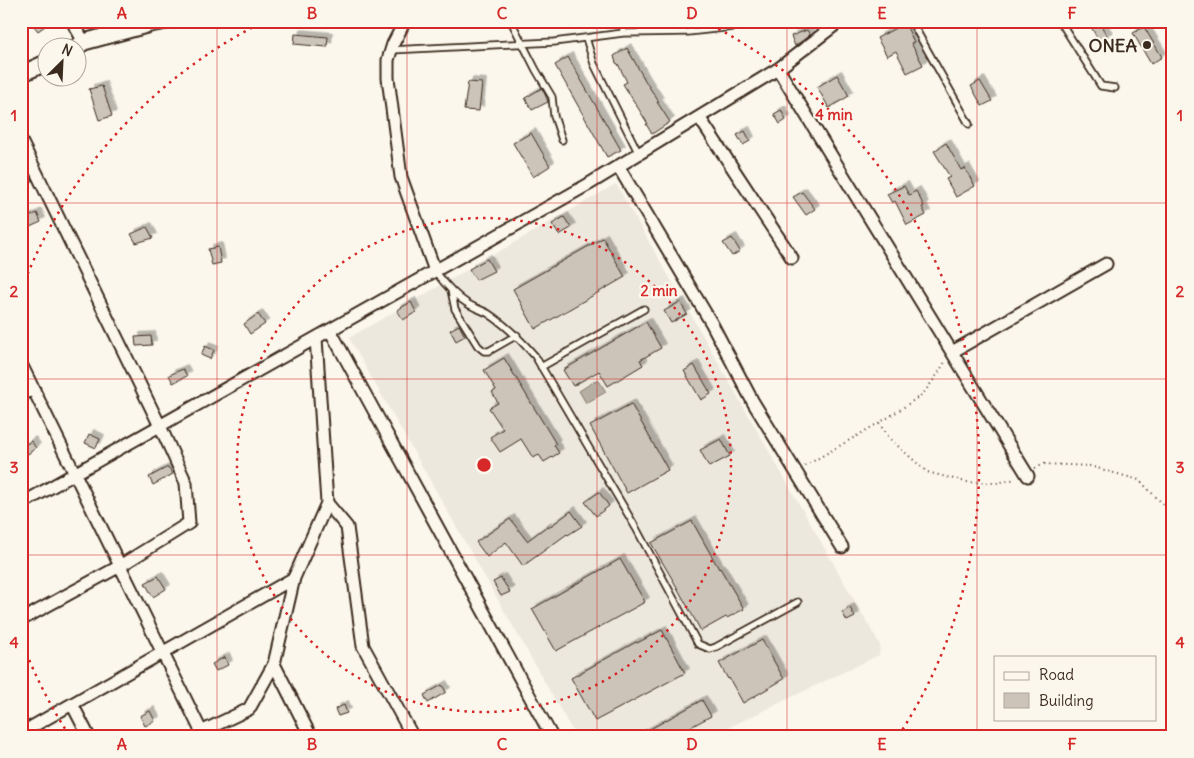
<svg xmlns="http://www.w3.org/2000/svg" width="1194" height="758" font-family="Delius,sans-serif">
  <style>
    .built { fill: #ede8dd }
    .water { fill: #b6aea2; stroke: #85796d }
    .building { fill: #ccc4b9; stroke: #3b2a1e; filter: url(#shadow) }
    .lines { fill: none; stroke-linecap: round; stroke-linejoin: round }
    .lane-casing { stroke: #3b2a1e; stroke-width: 9 }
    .street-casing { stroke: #3b2a1e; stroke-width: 15 }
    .secondary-casing { stroke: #3b2a1e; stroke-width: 19 }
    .path { stroke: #3b2a1e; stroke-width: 2; stroke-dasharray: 1 4; stroke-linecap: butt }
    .lane { stroke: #fbf7ec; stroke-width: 5.5 }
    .street { stroke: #fbf7ec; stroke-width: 11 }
    .secondary { stroke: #fbf7ec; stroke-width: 15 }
    .grid { fill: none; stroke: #d62828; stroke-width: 1; stroke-opacity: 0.55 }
    .ring { fill: none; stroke: #d62828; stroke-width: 2.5; stroke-dasharray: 2.5 5 }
    .poi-dot { fill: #3b2a1e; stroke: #fbf7ec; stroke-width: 2 }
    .labels { text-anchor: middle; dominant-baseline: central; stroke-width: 4.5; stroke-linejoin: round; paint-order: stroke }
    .poi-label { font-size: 18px; font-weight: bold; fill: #3b2a1e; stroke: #fbf7ec; text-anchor: end }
    .centre { fill: #d62828; stroke: #fbf7ec; stroke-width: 2.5 }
    .ring-label { font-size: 15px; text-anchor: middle; font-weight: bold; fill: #d62828; stroke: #fbf7ec; stroke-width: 4.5; stroke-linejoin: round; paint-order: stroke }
    .neatline { fill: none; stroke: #d62828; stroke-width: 2 }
    .grid-label { font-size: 16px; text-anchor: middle; font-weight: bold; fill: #d62828 }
  </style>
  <defs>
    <filter id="shadow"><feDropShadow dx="4.5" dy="-4.5" stdDeviation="0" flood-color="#0004"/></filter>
  </defs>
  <rect width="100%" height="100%" fill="#fbf7ec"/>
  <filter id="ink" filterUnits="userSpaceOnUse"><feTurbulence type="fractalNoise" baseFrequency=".02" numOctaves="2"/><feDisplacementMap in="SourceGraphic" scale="10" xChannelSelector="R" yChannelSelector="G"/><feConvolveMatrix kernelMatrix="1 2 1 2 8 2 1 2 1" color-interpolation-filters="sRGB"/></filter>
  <g filter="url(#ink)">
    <!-- built -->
    <path class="built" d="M616 184 880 645 879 655 709 737H576L349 338Z"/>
    <!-- water -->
    <path class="water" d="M598 379 606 392 586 403 579 391Z"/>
    <!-- building -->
    <path class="building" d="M30 21H52L38 31Z
      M1096 21H1098L1108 37 1099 41 1090 25Z
      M905 23 914 42 911 43 923 65 907 73 896 51 887 56 877 38Z
      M1144 27 1162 57 1151 64 1133 33Z
      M807 30 810 35 795 46 791 36Z
      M295 34 328 37 327 47 294 44Z
      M627 48 646 82 659 102H657L670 122 652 134 646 124H648L623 84 627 82 618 64 616 63 614 56Z
      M568 57 621 150 607 157 555 65Z
      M837 75 849 96 829 108 817 87Z
      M980 81 992 101 982 106 971 86Z
      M468 82 482 83 479 111 464 110Z
      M102 86 112 116 99 120 89 89Z
      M542 88 547 99 548 102 532 110 525 98Z
      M781 110 786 120 780 124 774 114Z
      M745 131 750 141 743 145 737 135Z
      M531 133 550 166 533 177 513 143Z
      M946 143 961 170 965 168 975 186 956 197 946 179 950 177 934 151Z
      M904 186 909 195 916 191 924 206 922 207 926 215 907 225 895 201 892 203 887 194Z
      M802 192 815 209 806 215 793 197Z
      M37 213 41 222 21 231V221Z
      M564 217 571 228 559 235 552 224Z
      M147 227 153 238 136 243 131 234Z
      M603 238 625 277 535 329 513 289Z
      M732 238 740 251 732 256 723 243Z
      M218 247 221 263 212 265 208 249Z
      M487 259 494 271 476 280 469 269Z
      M411 302 416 312 403 320 397 310Z
      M680 302 687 314 671 323 664 311Z
      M258 314 265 324 250 334 244 324Z
      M646 322 661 348 640 360 643 365 608 386 599 371 573 386 563 370Z
      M459 325 465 336 456 341 450 330Z
      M151 336 152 345 136 346 135 337Z
      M205 346 214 350 210 359 201 355Z
      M504 358 556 444 554 445 559 453 544 462 539 455 533 458 521 439 500 452 490 437 503 429 489 408 498 403 492 392 496 390 484 370Z
      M694 365 711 394 701 400 684 371Z
      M183 369 187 376 173 383 169 375Z
      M631 404 668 470 627 493 590 426Z
      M89 434 100 439 96 448 85 443Z
      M721 439 730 456 709 467 700 450Z
      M31 441 36 448 25 456 21 450V448Z
      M168 467 173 474 153 485 149 477Z
      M599 492 609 506 596 516 585 502Z
      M571 511 582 526 568 535 567 534 523 566 506 542 487 557 476 542 510 519 527 541 547 526 548 528Z
      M692 521 719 569 720 568 744 609 727 618 726 617 701 631 674 582 651 543Z
      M620 559 645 602 556 651 532 609Z
      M158 576 166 589 153 597 145 583Z
      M501 578 510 592 501 596 493 582Z
      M850 608 855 617 847 621 842 612Z
      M662 630 685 673 595 721 571 678 636 642 637 643Z
      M762 640 784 679 743 703 729 678 728 679 719 663Z
      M225 657 228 665 216 671 212 664Z
      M442 685 446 692 428 703 424 695Z
      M702 700 711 716 685 730 673 737H636Z
      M344 705 347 713 338 716 335 709Z
      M150 711 155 721 145 726 140 716Z"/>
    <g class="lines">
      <defs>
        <path id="lane" d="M513 21V25L536 70 552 97 554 116 562 140
          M623 21V33
          M911 21 969 124
          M1060 21 1101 86 1115 88
          M586 38 594 64 639 154
          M391 50 554 42 623 33 688 32 788 21
          M435 271C444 283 455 296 468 304 475 308 482 310 489 314 507 326 521 340 535 356L636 528 698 644 710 649 716 647 798 602
          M451 290 455 309 478 346 484 351H489L517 335
          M541 367 644 309"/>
        <path id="street" d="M72 21 84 42
          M405 21 393 44 388 60V78L401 177 435 271
          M778 69 1028 476
          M699 117 792 258
          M21 141 160 426 186 483 189 523 120 566 21 620
          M618 166 712 324 753 402 842 547
          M330 330 552 737
          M952 352 1106 264
          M21 364 204 737
          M21 395 34 389
          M327 503 347 527 363 646 413 737
          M21 504 589 184 778 69 840 21
          M294 578 274 664 311 737
          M72 704 89 737
          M201 732 249 709 274 664
          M21 733 294 578 327 503 316 338"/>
        <path id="secondary" d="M75 48 84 42 150 24 167 21
          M21 74 48 62"/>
      </defs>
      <!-- lane casing -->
      <use href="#lane" class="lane-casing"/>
      <!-- street casing -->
      <use href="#street" class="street-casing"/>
      <!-- secondary casing -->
      <use href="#secondary" class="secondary-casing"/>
      <!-- path -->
      <path class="path" d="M879 423 890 439 927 472 966 482 996 483 1016 479
        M805 466 889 417 923 394 937 375 945 362
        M1035 468 1045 464 1090 466 1139 480 1170 511 1173 508"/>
      <!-- lane -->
      <use href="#lane" class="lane"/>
      <!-- street -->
      <use href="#street" class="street"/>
      <!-- secondary -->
      <use href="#secondary" class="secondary"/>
    </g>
  </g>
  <!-- grid -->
  <path class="grid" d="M217 21V737M407 21V737M597 21V737M787 21V737M977 21V737M21 203H1173M21 379H1173M21 555H1173"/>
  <!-- distance rings -->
  <g class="ring">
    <circle cx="484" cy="465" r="247"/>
    <path d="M69 735A495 495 0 0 1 22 642M22 288A495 495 0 0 1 263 22M705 22A495 495 0 0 1 899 735"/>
  </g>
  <!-- markers -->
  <circle class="poi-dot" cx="1147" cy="45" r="5"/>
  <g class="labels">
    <!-- poi labels -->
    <g class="poi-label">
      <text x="1137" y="45">ONEA</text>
    </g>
  </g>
  <circle cx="484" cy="465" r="8" class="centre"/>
  <g class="ring-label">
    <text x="834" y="120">4 min</text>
    <text x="659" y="296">2 min</text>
  </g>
  <!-- margin -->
  <rect width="1194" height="758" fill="none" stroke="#fbf7ec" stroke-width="55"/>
  <!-- legend -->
  <rect x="994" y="656" width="162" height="65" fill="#fbf7ec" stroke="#aea59a"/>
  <rect x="1004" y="672" width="25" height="8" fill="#fbf7ec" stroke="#aea59a"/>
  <text x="1039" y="680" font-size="15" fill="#3b2a1e">Road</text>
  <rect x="1004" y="693" width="25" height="15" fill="#ccc4b9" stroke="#aea59a"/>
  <text x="1039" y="706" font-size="15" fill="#3b2a1e">Building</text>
  <!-- north arrow -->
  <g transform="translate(62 62) rotate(24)"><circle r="24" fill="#fbf7ec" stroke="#aea59a"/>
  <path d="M0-4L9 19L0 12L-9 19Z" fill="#3b2a1e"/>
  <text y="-8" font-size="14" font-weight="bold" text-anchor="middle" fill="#3b2a1e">N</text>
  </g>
  <rect x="28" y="28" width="1138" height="702" class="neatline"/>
  <g class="grid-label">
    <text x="122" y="19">A</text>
    <text x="312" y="19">B</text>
    <text x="502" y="19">C</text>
    <text x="692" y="19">D</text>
    <text x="882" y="19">E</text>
    <text x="1072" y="19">F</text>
    <text x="14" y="121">1</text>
    <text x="1180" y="121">1</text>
    <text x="14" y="297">2</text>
    <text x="1180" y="297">2</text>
    <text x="14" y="473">3</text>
    <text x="1180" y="473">3</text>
    <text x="14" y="648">4</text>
    <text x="1180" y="648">4</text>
    <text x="122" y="750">A</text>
    <text x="312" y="750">B</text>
    <text x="502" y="750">C</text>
    <text x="692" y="750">D</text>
    <text x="882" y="750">E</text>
    <text x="1072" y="750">F</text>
  </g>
</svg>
